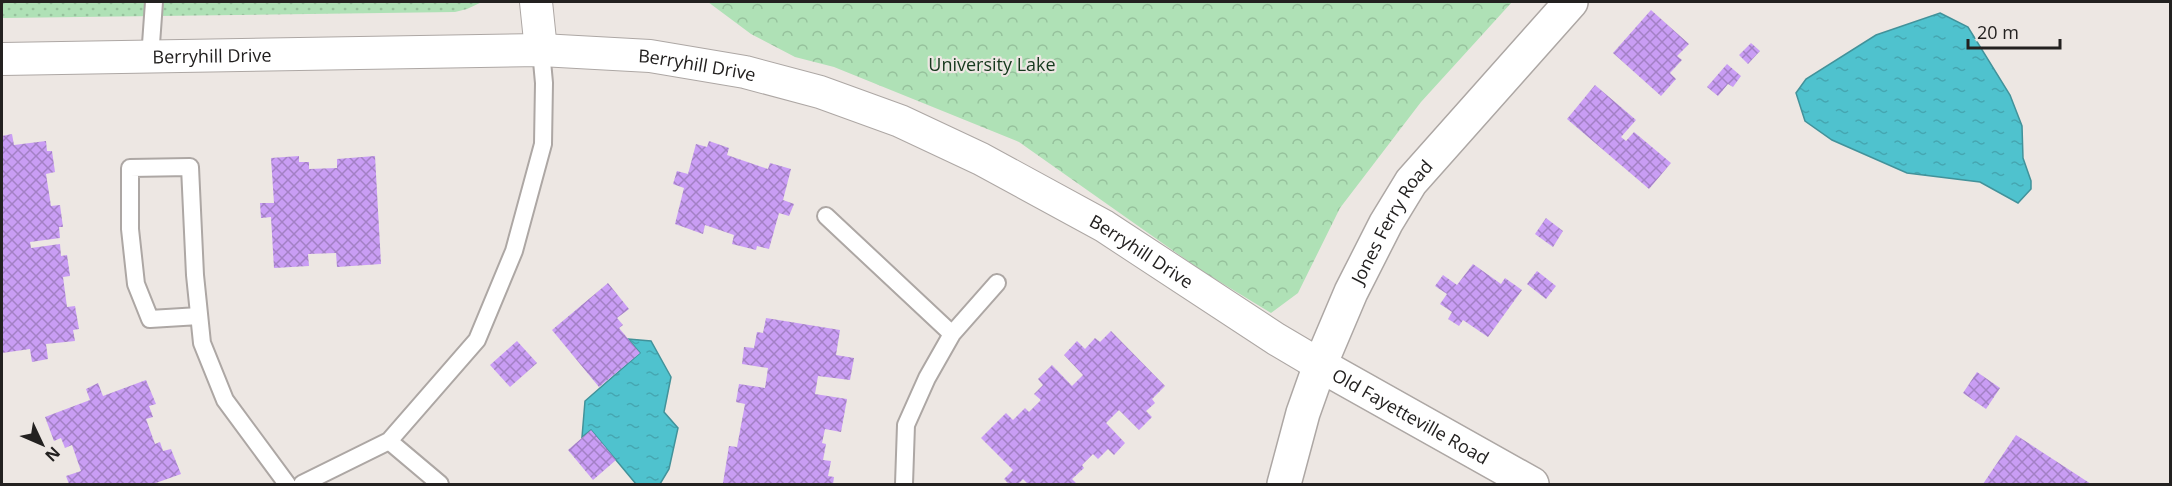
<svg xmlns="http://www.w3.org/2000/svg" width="2172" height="486" font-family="'Open Sans',sans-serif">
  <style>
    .grass { fill: url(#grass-dots) }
    .forest { fill: url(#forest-crowns) }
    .water { fill: url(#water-ripples); stroke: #42929a; stroke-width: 1.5 }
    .building { fill: url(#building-cross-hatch) }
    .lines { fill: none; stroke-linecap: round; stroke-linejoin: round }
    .lane-casing { stroke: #ada7a4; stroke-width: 20 }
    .street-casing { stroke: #ada7a4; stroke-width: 34 }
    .secondary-casing { stroke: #ada7a4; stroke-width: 36 }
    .lane { stroke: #fff; stroke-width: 16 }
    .street { stroke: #fff; stroke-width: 32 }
    .secondary { stroke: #fff; stroke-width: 33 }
    .labels { text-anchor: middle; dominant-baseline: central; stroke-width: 4.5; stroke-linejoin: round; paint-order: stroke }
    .street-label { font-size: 18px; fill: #232120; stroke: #ede7e3 }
    .park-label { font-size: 18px; fill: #16391d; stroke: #ede7e3 }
  </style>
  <defs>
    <pattern id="grass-dots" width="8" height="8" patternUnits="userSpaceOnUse" patternTransform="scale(1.5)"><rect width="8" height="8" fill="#afe1b6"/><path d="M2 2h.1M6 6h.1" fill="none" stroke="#96c19c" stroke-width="1.8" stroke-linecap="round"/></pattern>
    <pattern id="forest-crowns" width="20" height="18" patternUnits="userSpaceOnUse" patternTransform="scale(1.5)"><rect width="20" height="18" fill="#afe1b6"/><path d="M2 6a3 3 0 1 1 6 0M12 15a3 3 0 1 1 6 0" fill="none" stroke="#96c19c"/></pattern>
    <pattern id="water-ripples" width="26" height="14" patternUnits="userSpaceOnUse" patternTransform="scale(1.5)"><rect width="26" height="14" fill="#4fc2ce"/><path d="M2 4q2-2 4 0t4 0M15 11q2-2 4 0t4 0" fill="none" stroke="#45a6b1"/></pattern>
    <pattern id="building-cross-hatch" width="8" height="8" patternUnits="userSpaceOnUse" patternTransform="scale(1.5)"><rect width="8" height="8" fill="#c99df4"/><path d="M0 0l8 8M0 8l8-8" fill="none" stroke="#a380c5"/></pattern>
  </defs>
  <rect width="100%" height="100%" fill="#ede7e3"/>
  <!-- grass -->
  <path class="grass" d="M2 2H482L467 9 455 12 2 18Z"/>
  <!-- forest -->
  <path class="forest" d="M708 2H1512L1421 102 1340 208 1298 293 1271 313 1202 271 1019 142 834 67 795 57 751 34Z"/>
  <!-- water -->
  <path class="water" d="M1940 13 1968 27 2010 95 2022 126 2023 158 2031 181V189L2018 203 1980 182 1907 173 1832 140 1805 121 1796 93 1806 79 1876 35Z
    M628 339 651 341 671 377 664 412 678 428 669 469 660 484H636L591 430 582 437 585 401 640 353Z"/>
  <!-- building -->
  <path class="building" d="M1651 10 1689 44 1677 56 1682 60 1670 73 1676 79 1661 96 1613 53Z
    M1751 43 1760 51 1748 64 1739 55Z
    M1727 64 1741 76 1733 87 1728 84 1718 96 1707 87Z
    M1595 85 1636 120 1621 137 1626 141 1634 132 1671 163 1649 189 1567 119Z
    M12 134 14 145 46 141 47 151H52L55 172 46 174 51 206 60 205 63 227H59L60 238 30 242 31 248 60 244 61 256 67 255 70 276 63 277 67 307 75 306 79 329 73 330 75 341 46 344 48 359 32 362 30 349 2 353V136Z
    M709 141 729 148 727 155 768 169 770 163 791 169 783 200 794 204 789 216 779 213 769 249 757 246 756 250 732 244 734 235 705 225 703 234 675 224 684 188 673 184 677 171 688 174 696 144 707 147Z
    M299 156V162H309V169L337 168V159L375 156 381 264 337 267 336 253 308 254 309 266 274 268 271 217 261 218 260 203H274L271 158Z
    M1546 218 1563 231 1553 247 1535 234Z
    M1473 264 1501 284 1505 278 1522 290 1488 337 1463 320 1459 326 1448 319 1452 312 1440 304 1447 294 1435 286 1443 275 1457 285Z
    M1537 271 1556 286 1546 299 1527 284Z
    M608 283 629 309 617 318 623 325 619 328 640 353 599 387 552 330Z
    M766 318 840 330 836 355 854 358 850 380 818 376 815 394 847 399 841 432 825 429 822 443 826 444 823 460 831 461 828 476 834 477 833 484 723 483 729 446 737 447 745 404 736 402 739 384 765 388 768 368 742 364 744 347 754 348 757 332 763 333Z
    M1111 331 1165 386 1152 399 1155 403 1146 411 1152 417 1139 430 1119 410 1106 423 1125 443 1114 455 1108 449 1098 459 1093 454 1082 465 1084 468 1072 479 1077 484H1028L1023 479 1018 484H1009L1004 479 1013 470 981 438 1006 413 1013 420 1025 408 1029 412 1041 400 1034 394 1043 385 1038 379 1052 365 1072 386 1083 375 1064 355 1077 341 1085 349 1095 338 1100 342Z
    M517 341 537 363 510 387 490 365Z
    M1977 372 2000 388 1986 409 1963 393Z
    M146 380 156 404 149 406 153 417 146 419 155 444 160 442 163 451 171 449 181 474 153 484H69L66 476 81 471 72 445 65 448 61 438 54 441 45 417 90 400 86 389 98 383 103 396Z
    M591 430 616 460 593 480 568 450Z
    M2016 435 2091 484H1983Z"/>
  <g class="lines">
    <defs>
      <path id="lane" d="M150 58 154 2
        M826 216 952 334
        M199 316 150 319 136 284 130 229V168L190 167 195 275 202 343 225 400 287 484
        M389 441 440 484
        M302 484 389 441 477 340 514 251 543 144 544 83 541 50
        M904 484 906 425 927 378 952 334 997 283"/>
      <g id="street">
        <path d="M536 2 541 50"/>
        <path id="s1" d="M2 59 541 50 650 56 745 72 820 92 900 121 981 159 1104 226 1276 339 1320 365"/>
      </g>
      <g id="secondary">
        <path id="s2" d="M1320 365 1532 484"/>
        <path id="s3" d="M1284 484 1303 413 1320 365 1351 292 1386 223 1411 182 1571 2"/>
      </g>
    </defs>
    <!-- lane casing -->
    <use href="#lane" class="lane-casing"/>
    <!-- street casing -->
    <use href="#street" class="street-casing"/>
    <!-- secondary casing -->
    <use href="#secondary" class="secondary-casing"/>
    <!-- lane -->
    <use href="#lane" class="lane"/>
    <!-- street -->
    <use href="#street" class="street"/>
    <!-- secondary -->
    <use href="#secondary" class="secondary"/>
  </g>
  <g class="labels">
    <!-- street labels -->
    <g class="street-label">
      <text stroke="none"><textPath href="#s1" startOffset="210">Berryhill Drive</textPath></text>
      <text stroke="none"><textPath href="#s1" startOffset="696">Berryhill Drive</textPath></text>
      <text stroke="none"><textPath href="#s3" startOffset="285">Jones Ferry Road</textPath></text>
      <text stroke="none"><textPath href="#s1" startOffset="1182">Berryhill Drive</textPath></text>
      <text stroke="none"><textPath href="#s2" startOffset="104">Old Fayetteville Road</textPath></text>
    </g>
    <!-- park labels -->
    <g class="park-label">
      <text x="992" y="64">University Lake</text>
    </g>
  </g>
  <!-- border -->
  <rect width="2172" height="486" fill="none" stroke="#232120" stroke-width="6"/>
  <!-- north arrow -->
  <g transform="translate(42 444) rotate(134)" stroke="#ede7e3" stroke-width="4.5" paint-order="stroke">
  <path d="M0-4.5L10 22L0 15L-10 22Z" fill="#232120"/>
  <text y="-9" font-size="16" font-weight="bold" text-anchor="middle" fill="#232120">N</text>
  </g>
  <!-- scale -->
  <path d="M1968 39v9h92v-9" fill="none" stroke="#232120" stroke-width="3"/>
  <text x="1977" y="39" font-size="18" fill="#232120" stroke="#ede7e3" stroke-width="4.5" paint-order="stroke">20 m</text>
</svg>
